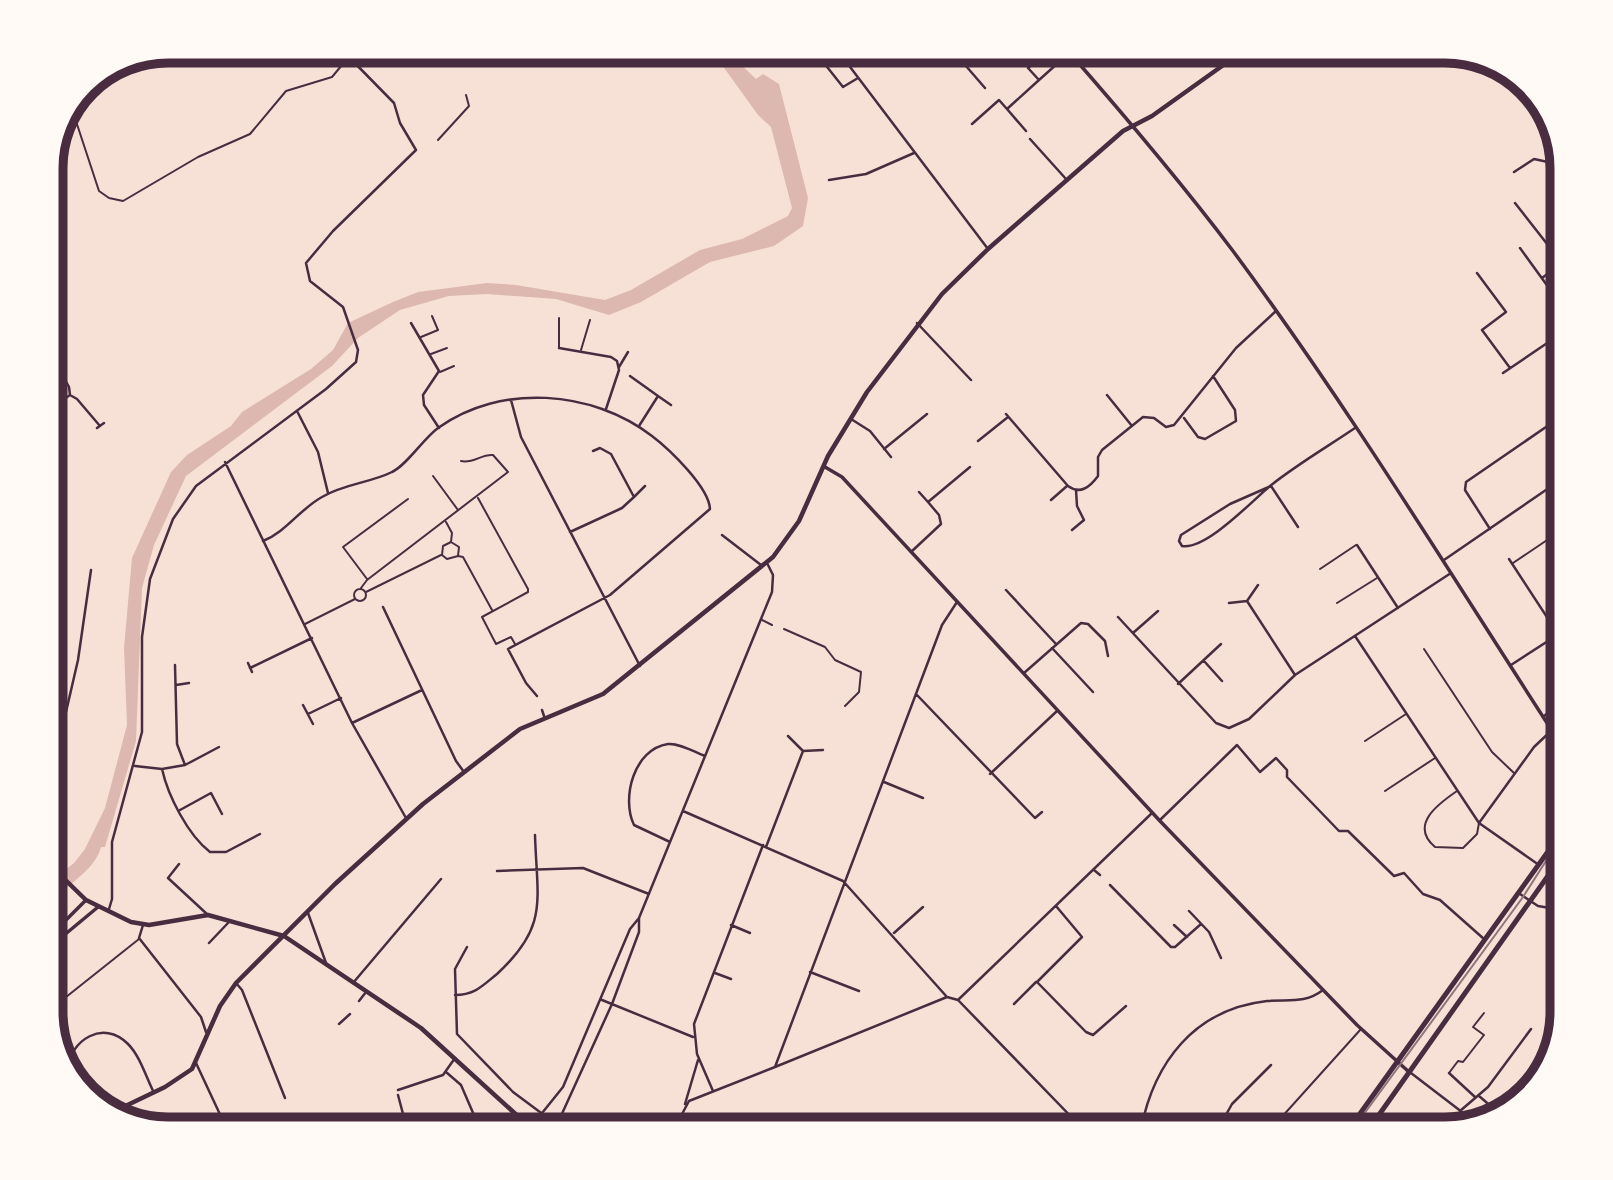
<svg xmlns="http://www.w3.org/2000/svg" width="1613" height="1180" font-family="'PT Sans',sans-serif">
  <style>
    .water { fill: #dcb8b0 }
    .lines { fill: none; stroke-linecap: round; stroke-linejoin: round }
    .service { stroke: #4a2c40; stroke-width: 2 }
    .pedestrian { stroke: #4a2c40; stroke-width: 2.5 }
    .minor { stroke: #4a2c40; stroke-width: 2.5 }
    .tertiary { stroke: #4a2c40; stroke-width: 3.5 }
    .secondary { stroke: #4a2c40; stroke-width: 4.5 }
    .primary { stroke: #4a2c40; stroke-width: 5 }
    .tram { stroke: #8f747c; stroke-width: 2 }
    .rim { fill: none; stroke: #4a2c40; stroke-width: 9 }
  </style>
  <rect width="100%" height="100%" fill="#f7e1d7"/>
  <!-- water -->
  <path class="water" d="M712 51H727L756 79 763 74 779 84 808 198 803 226 774 246 710 262 641 302 609 315 556 299 487 294 449 296 400 310 358 338 332 366 186 476 154 545 142 588 136 741 105 847H101C94 874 61 885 51 907V881L74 863 85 849 105 808 127 725 124 648 132 558 171 472 187 455 231 426 242 412 311 369 333 350 348 323 393 302 418 292 487 283 516 285 605 300 631 290 700 250 742 239 788 216 792 208 771 127 758 115Z"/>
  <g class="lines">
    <!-- service -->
    <path class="service" d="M71 106 99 191 109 198 123 201 198 157 250 134 286 91 332 77 342 65
      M438 140 469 106 466 95
      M559 318V347
      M421 337 438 330 432 316
      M581 350 590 320
      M431 354 447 348
      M440 372 454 366
      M433 476 458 510
      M478 498 528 589V592L482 617 496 644 511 637 515 644
      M446 522 452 533 451 542
      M458 556 447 559 442 555 443 546 451 542 459 547 458 556 463 557 492 610
      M1513 563 1562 530
      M1320 569 1356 545
      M367 579 343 547 408 499
      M361 588 367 580 508 472 493 455C481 454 473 464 461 461
      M354 595a6 6 0 1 1 12 0a6 6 0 1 1-12 0Z
      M366 592 441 555
      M1337 603 1377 578
      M762 620 772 625
      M305 624 355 599
      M784 629 825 647 835 660 861 672 859 692 845 706
      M1424 649 1492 752 1514 773
      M1365 741 1406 714
      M1385 791 1435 758
      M1457 791C1438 804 1409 825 1435 847L1463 848 1477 834 1479 823
      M51 1009 139 939
      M1449 1073 1458 1061 1463 1062 1484 1035 1473 1027 1484 1013
      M1271 1129 1361 1029"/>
    <!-- pedestrian -->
    <path class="pedestrian" d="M297 411 318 452 328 493
      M722 535 761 565"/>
    <!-- minor -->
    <path class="minor" d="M826 51 820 58 843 87 858 78
      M838 51 988 249
      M953 51 985 88
      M1210 51 1220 67
      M1340 51 1344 56
      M1039 80 1058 63
      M972 124 999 100 1007 109
      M1026 131 1007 109 1039 80 1028 68 1047 51
      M1030 139 1066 179
      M1514 172 1534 159 1562 165
      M829 180 866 174 914 153
      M1515 203 1562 263
      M1520 248 1562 306
      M1477 273 1506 312 1482 330 1510 368
      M1542 278 1562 263
      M411 323 439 371 423 395 424 405 439 428
      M917 323 971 380
      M559 348 611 357 617 361 619 370 606 409
      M51 354 69 387 70 395 77 399 100 426
      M619 367 628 352
      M1503 373 1562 333
      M630 376 658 396 639 426
      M1107 395 1132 426
      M658 396 671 405
      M511 400 521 437 640 666
      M51 408 70 395
      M1006 414 1068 486C1080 495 1090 487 1098 476V457L1102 450 1143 417 1154 418 1166 427 1174 425 1236 348 1276 311
      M1184 418 1198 437 1205 439 1236 421 1235 410 1213 376
      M851 419 870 431 891 457
      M97 428 104 423
      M978 441 1008 417
      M884 449 927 414
      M225 462 352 723 406 818
      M919 492 928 502
      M634 497 645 486
      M1051 500 1067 486
      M1298 527 1271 486 1230 504 1181 535 1179 541 1182 546C1206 550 1252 501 1270 486 1296 465 1327 447 1355 428
      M1490 529 1465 490 1466 482 1562 416
      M1072 530 1084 520 1077 506 1076 490
      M570 532 622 508 634 497 611 454 600 448 593 451
      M263 541C286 532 300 509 322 497 343 484 370 483 392 472 407 465 423 439 438 428 501 383 592 390 652 436 669 449 709 487 710 509L610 595 508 649 526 683 537 696
      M1357 545 1398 608
      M911 552 941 524 939 515 928 502 970 467
      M1509 559 1558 634
      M1444 560 1562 479
      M1006 590 1056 644
      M1247 601 1295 675
      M1229 603 1247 601 1258 585
      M383 607 456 761 464 772
      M1118 617 1216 723 1229 728 1249 719 1295 675 1451 573
      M1133 633 1158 611
      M1355 636 1479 823 1539 865
      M1052 648 1093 692
      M1204 661 1222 681
      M248 663 252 672
      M175 665 177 744 185 765
      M1511 665 1562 632
      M250 668 312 638
      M1024 673 1081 623 1088 624 1105 641 1108 656
      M1178 684 1221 644
      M176 685 189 683
      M916 694 1035 818 1042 812
      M303 705 313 724
      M542 710 544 716
      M308 714 341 698
      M1544 716 1562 702
      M352 723 422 690
      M788 736 803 751 823 750
      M135 766 162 769C168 796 188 835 210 852H226L260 834
      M162 769 185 765 219 747
      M990 774 1057 711
      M51 777 78 660 91 570
      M884 782 923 798
      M180 810 211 793 222 814
      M683 811 843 881 947 997 958 1000 1083 1129
      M1160 820 1237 745 1260 772 1276 758 1287 770V777L1339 831H1348L1394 876 1404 873 1423 894 1440 900 1484 939
      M1479 823 1534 747 1552 730
      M670 842 634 825C621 798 634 749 668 744 680 743 694 752 705 756
      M766 847 803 751
      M179 864 168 878 208 915
      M1094 870 1100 875
      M497 871 583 868 649 894
      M1110 885 1171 947H1175L1201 924
      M1520 894 1538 906 1562 910
      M1056 906 1082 937 1037 982 1086 1032 1093 1035 1126 1006
      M109 909 112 899V842L142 732V637L150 579 173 519 196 486 326 389 356 362 358 350 343 307 310 281 306 263 333 231 416 150 400 123 394 103 343 51
      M1189 911 1209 932 1221 958
      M308 913 326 963
      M143 925 139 938 201 1017 206 1032
      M731 925 750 933
      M1174 925 1187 937
      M894 933 923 907
      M209 943 228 923
      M467 947 455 969 457 1034 513 1092 556 1124
      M810 972 859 991
      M715 973 731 979
      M236 983 242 990 285 1098
      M353 983 441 879
      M455 995C475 995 482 986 497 974 549 926 537 901 535 835
      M602 1000 693 1037
      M958 1000 1152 813
      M359 1001 366 992
      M1014 1004 1036 982
      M339 1024 350 1014
      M196 1063 224 1123
      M775 1067 947 997
      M67 1069C71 1040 103 1019 128 1044 140 1056 146 1077 154 1093
      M446 1072 461 1085 480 1129
      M1411 1073 1475 1122
      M1449 1073 1475 1097
      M398 1090 443 1075 455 1058
      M713 1091 697 1054 694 1024 763 845
      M398 1095 407 1129
      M1479 1096 1500 1114
      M685 1104 698 1060
      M1460 1111 1488 1087 1531 1029
      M1389 1117 1394 1129
      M530 1128 563 1087 630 929 639 918 772 592 773 575 767 563
      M555 1129 612 1004 639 932V918
      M674 1129 689 1101 775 1067 942 625 957 602
      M1141 1129C1154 1063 1194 1009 1267 1001 1288 999 1305 1004 1323 990
      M1218 1129 1232 1104 1271 1065"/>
    <!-- tertiary -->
    <path class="tertiary" d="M1068 51C1125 116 1181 182 1233 251 1351 410 1454 580 1562 746
      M825 467 842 477 1160 821 1357 1025 1409 1072
      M51 935 86 900
      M51 946 98 907"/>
    <!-- secondary -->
    <path class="secondary" d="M51 866 86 900 131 922 149 925 208 915 284 936 421 1028 532 1129
      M115 1111 165 1087 192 1069 220 1006 236 983 335 884 423 804 520 729 603 694 773 557 799 521 828 456 867 392 942 294 988 249 1123 131 1152 116 1243 51"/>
    <!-- primary -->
    <path class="primary" d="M1349 1129 1562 832
      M1369 1129 1562 856"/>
    <!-- tram -->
    <path class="tram" d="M1353 1129 1523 897 1562 836"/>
  </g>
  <!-- crop -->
  <path d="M0 0H1613V1180H0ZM168 63H1445A105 105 0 0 1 1550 168V1012A105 105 0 0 1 1445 1117H168A105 105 0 0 1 63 1012V168A105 105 0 0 1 168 63Z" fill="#fffaf5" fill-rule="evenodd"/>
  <path class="rim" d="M168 63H1445A105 105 0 0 1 1550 168V1012A105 105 0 0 1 1445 1117H168A105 105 0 0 1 63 1012V168A105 105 0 0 1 168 63Z"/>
</svg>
